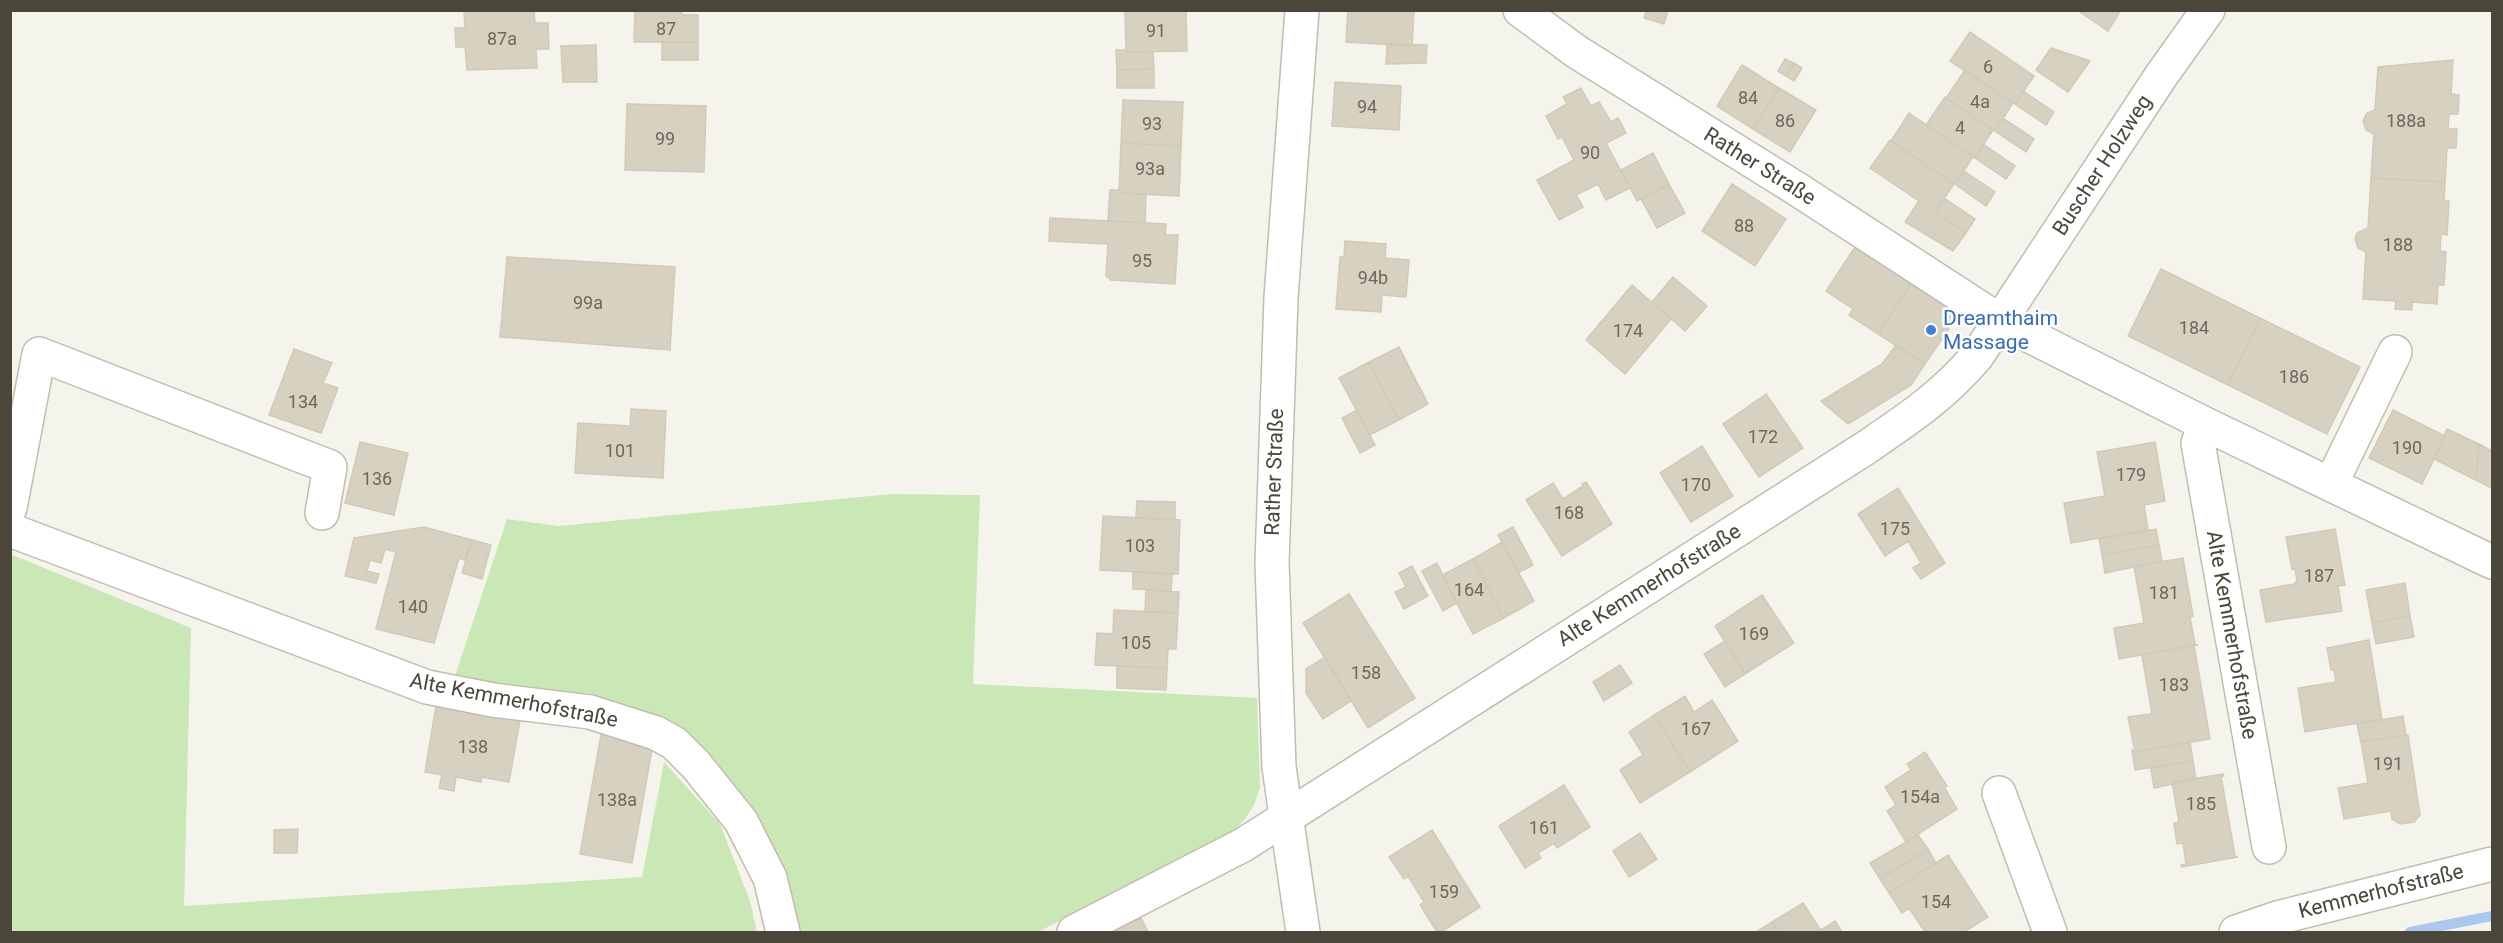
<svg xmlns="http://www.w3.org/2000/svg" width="2503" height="943" font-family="Roboto,sans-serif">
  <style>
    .green { fill: #cae8b6 }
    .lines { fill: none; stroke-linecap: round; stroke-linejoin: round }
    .stream { stroke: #abc9ef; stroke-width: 10 }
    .building { fill: #d7d1c1; stroke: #d1cab4; stroke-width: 1.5 }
    .minor-casing { stroke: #c1bdae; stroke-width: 36 }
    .minor { stroke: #fff; stroke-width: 33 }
    .shop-dot { fill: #3f7fe0; stroke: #fff; stroke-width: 2 }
    .labels { text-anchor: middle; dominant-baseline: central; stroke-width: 5; stroke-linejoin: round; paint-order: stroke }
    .number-label { font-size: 18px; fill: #6d695b }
    .street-label { font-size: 21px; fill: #4a4639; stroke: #fff }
    .shop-label { font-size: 21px; fill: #366cbe; stroke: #fff; text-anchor: start }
  </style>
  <rect width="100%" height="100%" fill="#f5f4ec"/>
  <!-- green -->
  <path class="green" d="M891 494 980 495 973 684 1257 698 1260 788 1254 805 1245 819 1231 834 1038 932H791L657 717 621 703 591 695 454 679 507 519 559 526Z
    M10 554 191 628 184 906 642 877 664 762 720 824 750 901 757 932H11Z"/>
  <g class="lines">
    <!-- stream -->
    <path class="stream" d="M2410 932 2492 916"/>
  </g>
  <!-- building -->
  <path class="building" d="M464 10H534L535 23H548L549 49H536L537 68 467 70 465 47H456L455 28H465Z
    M635 10H682V15H698V42H634Z
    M1186 10 1187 51 1126 52 1125 11Z
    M1348 10H1414L1412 46 1346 42Z
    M1647 10H1668L1664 24 1644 18Z
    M2077 10H2121L2108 31Z
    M1970 32 2034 76 2015 104 1950 61Z
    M662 42H698V60H662Z
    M1387 44 1427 45 1426 63 1386 64Z
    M596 45 597 82H563L561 46Z
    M2051 48 2090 61 2068 92 2036 70Z
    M1116 50H1126V52H1153L1154 69 1117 70Z
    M1785 59 1794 63 1786 76 1778 71Z
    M2453 60 2451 94 2459 95 2458 114H2449L2448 129H2457L2456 148H2447L2445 182 2371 178 2374 134 2366 130 2363 121 2367 113 2375 110 2378 67Z
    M1794 63 1802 68 1794 81 1786 76Z
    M1742 65 1779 88 1753 129 1717 106Z
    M1154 69V88H1117V70Z
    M1965 70 2013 103 1995 131 1946 98Z
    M1335 82 1401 86 1399 130 1332 126Z
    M1581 88 1591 106 1599 102 1611 122 1618 118 1626 133 1606 143 1630 188 1606 200 1598 184 1576 195 1583 207 1559 220 1537 180 1574 160 1562 137 1558 139 1546 116 1567 104 1563 97Z
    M1779 88 1816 110 1790 152 1753 129Z
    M2023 91 2054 112 2046 125 2015 104Z
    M1945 97 1993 130 1975 158 1926 125Z
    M1123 100 1183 102 1181 146 1121 143Z
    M627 104 706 106 704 172 625 170Z
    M1909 113 1973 157 1955 184 1891 141Z
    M2003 118 2034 139 2026 152 1995 131Z
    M1890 140 1954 184 1935 212 1966 233 1953 251 1905 222 1919 201 1870 168Z
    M1121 143 1181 146 1179 196 1119 193Z
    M1983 144 2015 166 2006 179 1975 158Z
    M1653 153 1669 184 1637 201 1621 170Z
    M1964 171 1995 192 1986 206 1955 184Z
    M2371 178 2445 182 2444 200 2449 201 2447 235 2441 234 2440 251 2446 252 2444 285H2438L2437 304 2412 302V310L2395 309 2396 301 2363 299 2366 252 2358 248 2355 239 2357 233 2368 228Z
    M1669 184 1685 213 1657 228 1641 199Z
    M1732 184 1786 219 1755 266 1702 231Z
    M1110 190H1119V193L1146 194 1145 223 1108 221Z
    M1944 198 1975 219 1966 233 1935 212Z
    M1050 218 1166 224 1165 235H1178L1175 284 1111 280 1106 276 1108 244 1049 241Z
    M1345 241 1386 244 1385 258 1409 260 1406 297 1382 295 1381 312 1336 309 1340 257H1344Z
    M1857 244 1913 281 1878 334 1849 315 1853 309 1826 291Z
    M507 257 675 267 670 350 500 337Z
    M2161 269 2260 318 2228 385 2128 336Z
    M1673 277 1707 306 1685 331 1652 302Z
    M1913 281 1960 312 1925 364 1878 334Z
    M1632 285 1671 319 1625 374 1586 340Z
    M2260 318 2360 367 2327 434 2228 385Z
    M1896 345 1925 364 1911 385 1848 424 1821 401 1882 364Z
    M1399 347 1428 404 1399 420 1369 362Z
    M294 349 332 363 323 383 338 388 321 433 269 415Z
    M1369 362 1399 420 1370 435 1339 378Z
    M1766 394 1803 448 1759 477 1723 424Z
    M631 409 666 411 663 478 575 473 578 423 630 426Z
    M1357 410 1375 445 1360 453 1342 418Z
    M2393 410 2445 436 2422 484 2369 458Z
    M2447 429 2479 444 2476 480 2434 459Z
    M360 442 408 453 394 515 345 503Z
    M2155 442 2165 501 2144 505 2148 530 2071 543 2064 503 2105 496 2097 452Z
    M2479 444 2492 451V488L2476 480Z
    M1702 446 1733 496 1691 522 1660 473Z
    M1586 482 1612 524 1562 556 1526 500 1553 483 1563 499 1583 486 1582 484Z
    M1898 488 1945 563 1921 579 1913 568 1921 563 1908 541 1885 556 1858 514Z
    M1137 501 1175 502V520L1136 518Z
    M1103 516 1180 520 1178 574 1100 570Z
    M424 527 472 540 465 560 459 558 434 643 376 629 396 552 385 549 381 563 370 560 367 571 379 574 376 583 345 576 354 538Z
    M1513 527 1533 565 1518 573 1498 535Z
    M2156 529 2159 545 2102 555 2099 539Z
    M2335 529 2345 585 2338 586 2342 611 2266 622 2260 590 2294 584 2297 581 2295 568 2292 569 2286 537Z
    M472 540 491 545 482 579 462 573Z
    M1502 542 1534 601 1504 618 1473 559Z
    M2159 545 2162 561 2105 573 2102 555Z
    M2183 558 2193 616 2190 617 2195 644 2198 645 2119 659 2114 628 2144 623 2134 566Z
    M1473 559 1504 618 1473 634 1442 575Z
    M1437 563 1457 603 1443 611 1422 571Z
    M1412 566 1428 596 1404 609 1395 592 1406 587 1399 573Z
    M1133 572 1172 574 1171 591 1133 589Z
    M2405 583 2410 616 2372 623 2366 590Z
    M1146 590 1179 592 1178 613 1145 612Z
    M1349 594 1415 698 1368 728 1303 623Z
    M1762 595 1794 643 1745 674 1715 626Z
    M1114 610 1178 613 1176 649H1168L1167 668 1095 665 1097 633 1113 634Z
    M2410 616 2414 637 2376 644 2372 623Z
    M2369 640 2382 719 2305 732 2298 688 2336 682 2334 670H2331L2327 648Z
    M1725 641 1745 674 1725 687 1704 654Z
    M2194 645 2210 739 2135 752 2128 717 2152 714 2142 655Z
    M1325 657 1351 701 1323 719 1306 693V669Z
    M1620 665 1632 683 1604 701 1593 682Z
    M1117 666 1167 668 1166 690 1117 688Z
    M1685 696 1694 712 1712 700 1738 741 1690 772 1654 715Z
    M436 706 520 720 509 782 482 777 481 782 456 777 454 791 439 788 442 775 425 772Z
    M1654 715 1690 772 1640 803 1620 770 1643 755 1629 732Z
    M2403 716 2406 735 2361 742 2357 724Z
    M601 735 653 744 632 863 580 854Z
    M2408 735 2420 815 2414 822 2400 824 2392 819 2391 811 2344 819 2338 788 2368 783 2361 742Z
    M2190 742 2193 761 2135 770 2132 750 2135 752Z
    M1925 752 1947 786 1944 787 1957 809 1906 842 1887 811 1896 805 1885 787 1911 770 1907 764Z
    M2193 761 2196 779 2154 788 2151 768Z
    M2223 774 2224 776H2221L2235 856 2238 857 2182 867 2181 865 2186 864 2183 843 2177 844 2174 823 2179 822 2172 782Z
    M1564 785 1590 827 1557 848 1554 843 1538 853 1541 858 1525 868 1499 826Z
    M298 829 297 853H274V830Z
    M1432 830 1480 907 1441 932H1437L1420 905 1424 902 1408 876 1404 879 1389 857Z
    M1640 833 1657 859 1629 877 1613 851Z
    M1918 835 1928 849 1880 879 1870 863Z
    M1928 849 1936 863 1889 893 1880 879Z
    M1948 855 1988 917 1964 932H1925L1909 908 1902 913 1889 893Z
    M1803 903 1822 932H1778L1772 922Z
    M1141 918 1148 932H1112Z
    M1835 921 1842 932H1822L1821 930Z
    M1772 922 1778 932H1756Z"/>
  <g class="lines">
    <defs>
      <path id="minor" d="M1302 10 1281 298 1272 563 1279 767 1303 932
        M1520 10 1577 52 1797 189 2000 321 2205 424 2492 562
        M2205 424 2198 443 2269 847
        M2331 484 2395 352
        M10 508 39 354 330 467 322 513
        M10 530 427 687 493 700 590 712 656 733 674 743 696 765 741 821 770 878 783 932
        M1999 793 2050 932
        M1074 932 1243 845 1864 449C1908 419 1942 397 1977 356L2161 76 2208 10
        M2236 932 2277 918 2492 864"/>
    </defs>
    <!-- minor casing -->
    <use href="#minor" class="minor-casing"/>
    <!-- minor -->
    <use href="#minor" class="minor"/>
  </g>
  <!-- markers -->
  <circle class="shop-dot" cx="1931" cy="330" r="6"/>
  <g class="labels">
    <!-- number labels -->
    <g class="number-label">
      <text x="666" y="28">87</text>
      <text x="1156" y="30">91</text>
      <text x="502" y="38">87a</text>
      <text x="1988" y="66">6</text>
      <text x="1748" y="97">84</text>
      <text x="1980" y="101">4a</text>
      <text x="1367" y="106">94</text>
      <text x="1785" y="120">86</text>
      <text x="2406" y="120">188a</text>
      <text x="1152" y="123">93</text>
      <text x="1960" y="127">4</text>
      <text x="665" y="138">99</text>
      <text x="1590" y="152">90</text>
      <text x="1150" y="168">93a</text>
      <text x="1744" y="225">88</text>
      <text x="2398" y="244">188</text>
      <text x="1142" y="260">95</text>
      <text x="1373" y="277">94b</text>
      <text x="588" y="302">99a</text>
      <text x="2194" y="327">184</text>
      <text x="1628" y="330">174</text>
      <text x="2294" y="376">186</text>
      <text x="303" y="401">134</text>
      <text x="1763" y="436">172</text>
      <text x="2407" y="447">190</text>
      <text x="620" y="450">101</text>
      <text x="2131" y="474">179</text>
      <text x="377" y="478">136</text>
      <text x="1696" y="484">170</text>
      <text x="1569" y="512">168</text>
      <text x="1895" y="528">175</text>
      <text x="1140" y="545">103</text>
      <text x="2319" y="575">187</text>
      <text x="1469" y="589">164</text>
      <text x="2164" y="592">181</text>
      <text x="413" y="606">140</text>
      <text x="1754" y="633">169</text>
      <text x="1136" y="642">105</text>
      <text x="1366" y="672">158</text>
      <text x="2174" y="684">183</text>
      <text x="1696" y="728">167</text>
      <text x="473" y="746">138</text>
      <text x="2388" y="763">191</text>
      <text x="1920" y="796">154a</text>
      <text x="617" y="799">138a</text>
      <text x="2201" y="803">185</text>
      <text x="1544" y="827">161</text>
      <text x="1444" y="891">159</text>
      <text x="1936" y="901">154</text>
    </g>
    <!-- street labels -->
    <g class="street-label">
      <text transform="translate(2102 165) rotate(-57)">Buscher Holzweg</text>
      <text transform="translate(1760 166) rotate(32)">Rather Straße</text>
      <text transform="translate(1274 472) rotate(-88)">Rather Straße</text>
      <text transform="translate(1649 585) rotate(-32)">Alte Kemmerhofstraße</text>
      <text transform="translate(2232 635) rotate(80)">Alte Kemmerhofstraße</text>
      <text transform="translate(514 700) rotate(11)">Alte Kemmerhofstraße</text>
      <text transform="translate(2381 891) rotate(-14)">Kemmerhofstraße</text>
    </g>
    <!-- shop labels -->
    <g class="shop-label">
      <text x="1943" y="318">Dreamthaim<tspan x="1943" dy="24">Massage</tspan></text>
    </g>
  </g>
  <!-- border -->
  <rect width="2503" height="943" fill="none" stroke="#4a4639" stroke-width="24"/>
</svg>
